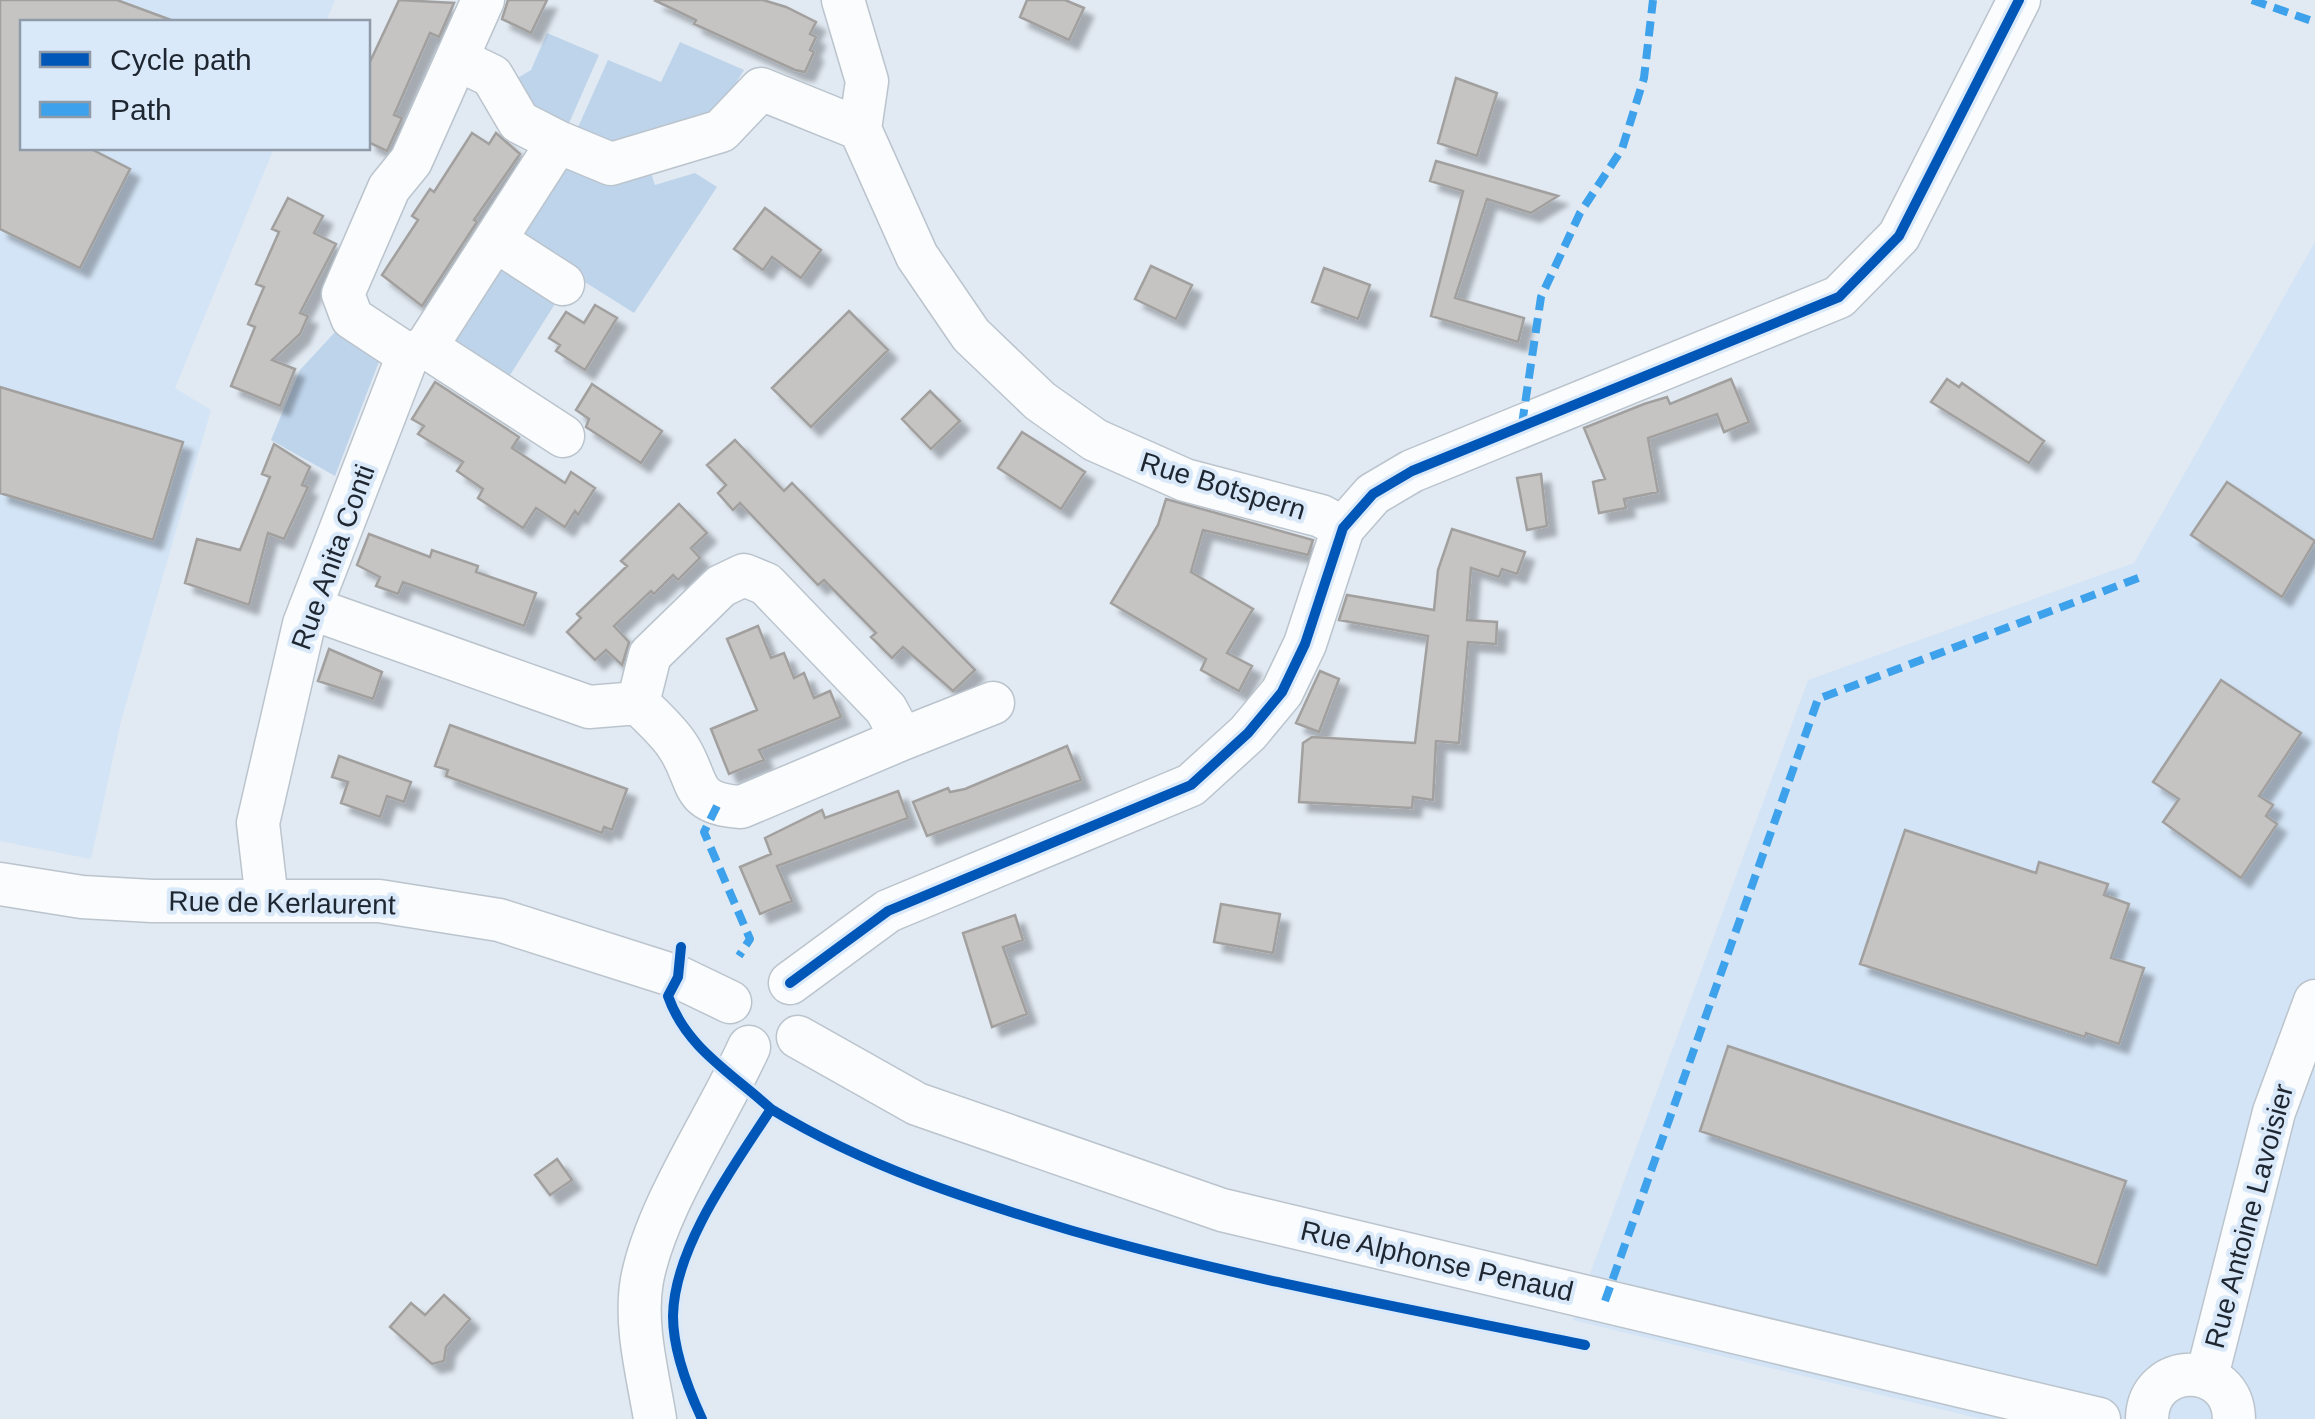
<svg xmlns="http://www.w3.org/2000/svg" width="2315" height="1419" font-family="Helvetica,sans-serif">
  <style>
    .built { fill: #d3e4f6 }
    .green { fill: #bed4eb }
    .building { fill: #c6c4c3; stroke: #a1a09f; stroke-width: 2.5; filter: url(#shadow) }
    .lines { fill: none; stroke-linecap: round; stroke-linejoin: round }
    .minor-casing { stroke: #bbc4cd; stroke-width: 45 }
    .minor { stroke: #fafcfd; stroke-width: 42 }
    .quiet { stroke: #3da2eb; stroke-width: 8; stroke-dasharray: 15 8; stroke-linecap: butt }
    .cycleway-casing { stroke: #dae9f9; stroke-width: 16 }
    .cycleway { stroke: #0057b8; stroke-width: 10 }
    .labels { text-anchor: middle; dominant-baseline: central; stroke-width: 8; stroke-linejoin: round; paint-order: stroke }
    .street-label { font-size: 28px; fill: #1e2731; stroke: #dae9f9 }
  </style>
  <defs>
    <filter id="shadow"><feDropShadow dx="9" dy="9" stdDeviation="2.5" flood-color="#0004"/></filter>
  </defs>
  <rect width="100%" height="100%" fill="#e1e9f2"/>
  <!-- built -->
  <path class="built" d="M0 0H335L326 22H22V148H274L175 388 211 410 121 721 91 859 0 841Z
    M2315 242V1419H1981L1573 1320 1808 680 2134 563Z"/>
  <!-- green -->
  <path class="green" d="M547 33 599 55 566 130 525 112 511 82 531 70Z
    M680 42 744 70 714 118 611 149 575 134 608 60 661 82Z
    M648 164 655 185 695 173 717 187 634 313 520 241 556 167Z
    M495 264 560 296 505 383 450 348Z
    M336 331 380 359 335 476 271 440 300 370Z"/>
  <!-- building -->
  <path class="building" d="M0 0H117L171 20 22 22V148H89L130 169 80 268 0 229Z
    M399 0 454 3 439 37 430 33 394 115 402 118 387 151 368 142V66Z
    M508 0H547L531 33 502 19Z
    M654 0H763L786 7 816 22 810 34 816 37 810 50 814 52 805 72 795 70 694 24 696 20Z
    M1027 0H1065L1084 8 1069 40 1020 17Z
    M1456 78 1497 93 1477 156 1438 143Z
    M472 133 489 144 496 133 520 154 474 220 477 222 422 306 382 275 418 220 412 216 430 189 434 192Z
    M1436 161 1558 196 1531 213 1487 199 1455 298 1524 318 1518 342 1431 316 1463 191 1430 181Z
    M288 198 323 216 314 233 336 244 300 313 308 316 300 334 272 360 295 369 280 406 231 386 255 327 248 324 264 287 256 284 279 232 272 229Z
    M765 208 821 250 801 278 772 257 763 270 734 249Z
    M1151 266 1192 285 1176 319 1135 299Z
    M1324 268 1370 285 1358 319 1312 302Z
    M595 305 617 318 585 370 556 351 560 345 549 338 566 312 584 323Z
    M849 311 888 350 811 427 772 388Z
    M1731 379 1749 422 1724 432 1717 414 1648 438 1658 492 1624 499 1626 508 1599 513 1593 482 1605 479 1584 428 1644 404 1667 397 1670 404Z
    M1947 379 1959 387 1962 383 2044 441 2029 463 1931 402Z
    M435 382 519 437 512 448 565 483 571 472 595 488 578 515 575 511 565 527 536 508 523 528 478 498 483 489 457 471 463 462 418 434 424 426 412 419Z
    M592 384 662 431 641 463 586 427 589 419 576 410Z
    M0 387 183 442 153 540 0 493Z
    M930 391 960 421 931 449 902 419Z
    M1022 432 1085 472 1061 509 998 468Z
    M735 440 784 491 792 483 975 670 953 691 903 647 892 658 871 637 876 633 824 580 818 585 740 503 733 510 718 493 726 485 707 465Z
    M274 444 310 467 302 485 308 487 284 539 268 533 249 605 185 583 197 539 240 550 270 477 262 474Z
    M1541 474 1547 526 1527 530 1517 478Z
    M2227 482 2315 541 2282 597 2191 535Z
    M1166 499 1313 540 1308 555 1203 530 1191 572 1253 609 1227 653 1252 666 1239 691 1201 670 1206 659 1111 603 1158 525Z
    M679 504 707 533 691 548 700 558 678 580 673 575 654 594 651 591 614 626 629 642 622 665 606 650 595 660 567 632 581 618 577 614 627 566 621 561Z
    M1452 529 1525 552 1517 574 1502 569 1499 577 1471 568 1467 620 1497 622 1496 644 1468 642 1459 743 1436 741 1433 800 1413 797 1412 808 1299 802 1303 743 1312 737 1415 743 1428 636 1339 620 1347 595 1434 610 1438 570Z
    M369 534 430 557 432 550 478 566 476 572 536 593 524 626 403 582 398 594 376 586 380 577 357 565Z
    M758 626 771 658 784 653 794 678 804 673 814 698 830 691 841 717 759 750 764 760 729 774 711 729 757 710 727 639Z
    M329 649 382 672 373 699 318 681Z
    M1320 671 1339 679 1319 732 1296 723Z
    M2221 680 2301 733 2259 796 2273 805 2266 816 2277 824 2241 878 2163 822 2179 799 2153 782Z
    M450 725 627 789 612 830 604 827 602 833 446 776 448 770 435 766Z
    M1067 746 1081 780 927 836 913 802 948 788 950 792 965 789Z
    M339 756 411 782 404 802 387 796 380 817 341 803 348 782 332 777Z
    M898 791 908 818 777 866 792 901 760 914 740 867 771 854 765 838 822 810 825 818Z
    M1905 830 2036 873 2039 862 2108 884 2104 895 2129 904 2111 958 2144 968 2119 1044 2086 1033 2085 1037 1860 964Z
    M1221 904 1280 914 1273 953 1214 942Z
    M1015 915 1023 940 1003 947 1027 1014 992 1027 963 933Z
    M1728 1046 2126 1181 2097 1266 1700 1131Z
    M557 1159 572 1180 550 1195 535 1175Z
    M444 1295 470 1319 446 1347 444 1361 432 1364 390 1327 411 1303 425 1315Z"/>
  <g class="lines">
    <defs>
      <path id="minor" d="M843 0 867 81 860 129 917 256 971 335 1040 401 1095 440 1185 480 1321 516 1343 528
        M457 59 492 76 519 122 558 142
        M495 240 563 284
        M426 347 563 436
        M408 355 352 318 343 294 389 188 411 161 483 0
        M310 608 589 707 638 703C651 716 667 730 677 745 701 780 687 804 741 807L902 739 886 709 766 584 744 575 721 586 650 655 638 703
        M902 739 993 703
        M0 884 82 897 152 901H379L499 920 678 977 730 1002
        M267 900 258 823 304 624 408 355 426 347 558 142 611 164 721 131 761 89 860 129
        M790 983 888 911 1191 785 1248 733 1282 692 1305 644 1343 528 1373 494 1412 471 1839 297 1899 236 2019 0
        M798 1037 917 1104 1222 1210 2099 1419
        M2207 1376 2274 1112 2315 1001
        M655 1419C648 1375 634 1325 642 1280 656 1206 717 1118 749 1047
        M2147 1419C2148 1360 2233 1360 2234 1419"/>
    </defs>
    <!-- minor casing -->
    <use href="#minor" class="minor-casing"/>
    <!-- minor -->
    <use href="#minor" class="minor"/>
    <!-- quiet -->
    <path class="quiet" d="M2252 0 2315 22
      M1522 424 1541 297 1580 213 1622 149 1644 78 1653 0
      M717 806 704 832 750 939 739 956
      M1605 1301 1818 699 2141 577"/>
    <defs>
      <path id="cycleway" d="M681 947 678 977 668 996C686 1048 732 1073 771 1109 734 1166 674 1247 673 1316 673 1350 688 1389 702 1419
        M790 983 888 911 1191 785 1248 733 1282 692 1305 644 1343 528 1373 494 1412 471 1839 297 1899 236 2019 0
        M771 1109C864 1166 969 1200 1073 1231 1241 1279 1414 1310 1585 1345"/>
    </defs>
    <!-- cycleway casing -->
    <use href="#cycleway" class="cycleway-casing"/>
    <!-- cycleway -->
    <use href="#cycleway" class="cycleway"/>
  </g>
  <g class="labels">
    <!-- street labels -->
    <g class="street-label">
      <text transform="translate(1223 486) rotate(17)">Rue Botspern</text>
      <text transform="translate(333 557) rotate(-70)">Rue Anita Conti</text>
      <text transform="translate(282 903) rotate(1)">Rue de Kerlaurent</text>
      <text transform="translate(2249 1216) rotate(-75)">Rue Antoine Lavoisier</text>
      <text transform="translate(1437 1261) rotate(13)">Rue Alphonse Penaud</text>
    </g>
  </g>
  <!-- legend -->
  <rect x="20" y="20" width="350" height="130" fill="#dae9f9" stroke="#8f9ba9" stroke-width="2.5"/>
  <rect x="40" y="52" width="50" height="15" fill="#0057b8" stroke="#8f9ba9" stroke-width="2.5"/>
  <text x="110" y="70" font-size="30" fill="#1e2731">Cycle path</text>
  <rect x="40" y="102" width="50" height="15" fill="#3da2eb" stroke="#8f9ba9" stroke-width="2.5"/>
  <text x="110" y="120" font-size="30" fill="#1e2731">Path</text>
</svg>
